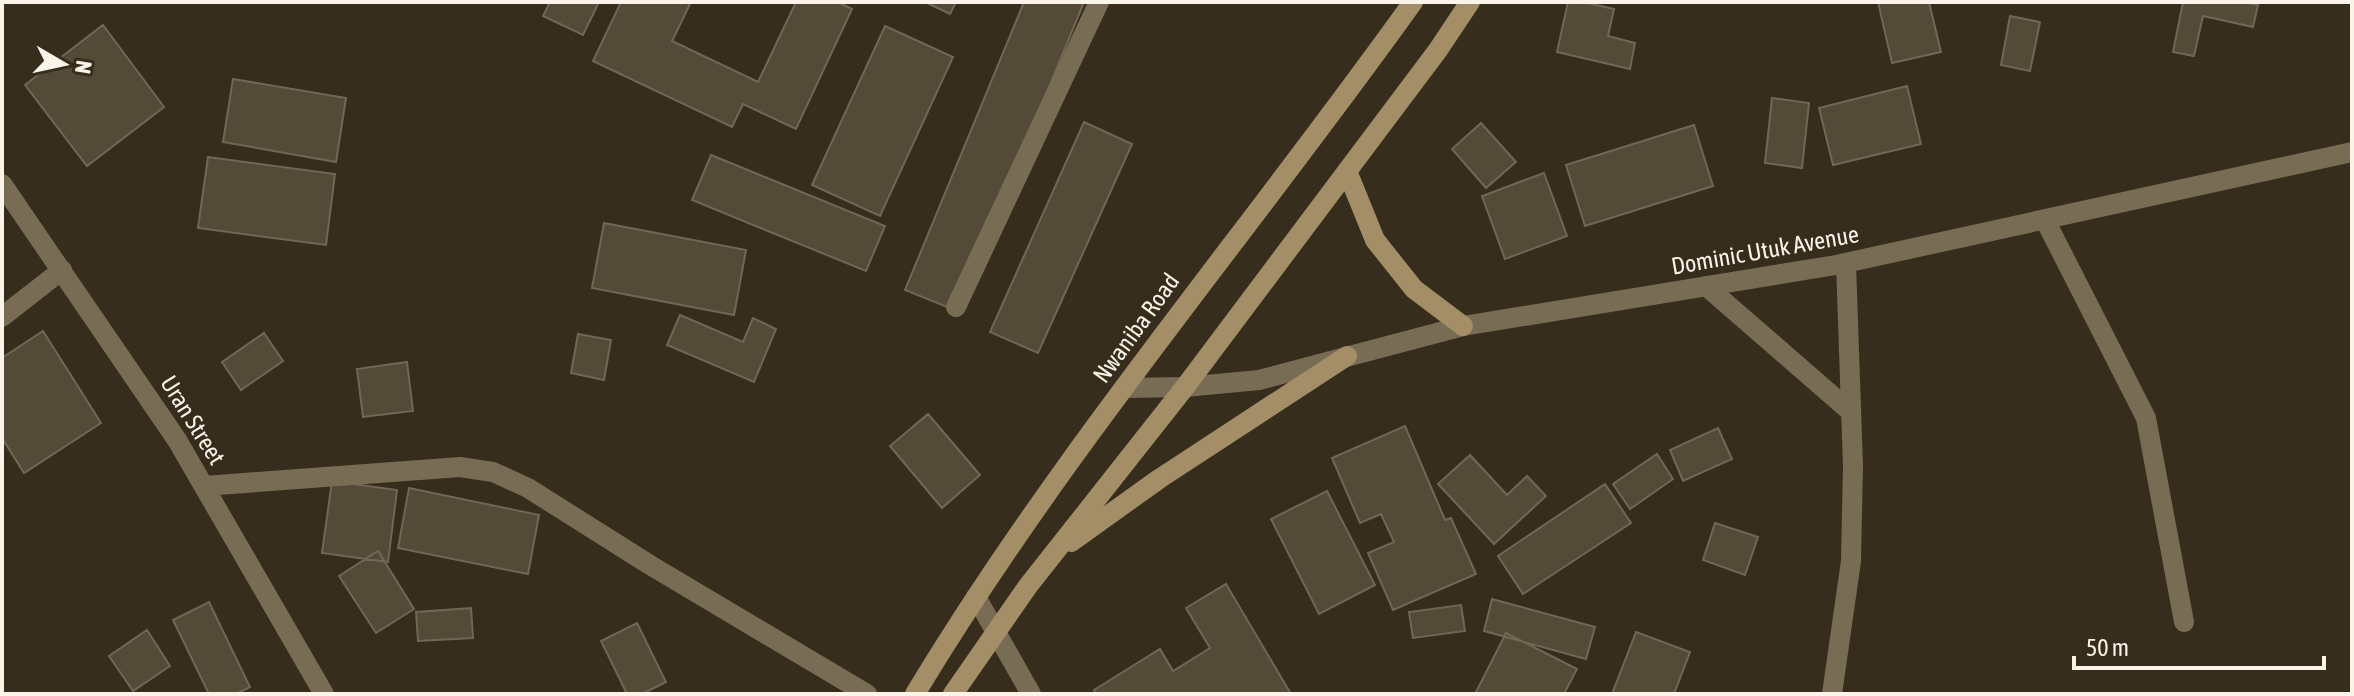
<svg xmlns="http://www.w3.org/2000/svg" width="2354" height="696" font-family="'Asap Condensed',sans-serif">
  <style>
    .building { fill: #544a38; stroke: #716754; stroke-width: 2 }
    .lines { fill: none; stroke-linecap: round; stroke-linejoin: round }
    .service { stroke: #796c54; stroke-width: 20 }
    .minor { stroke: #796c54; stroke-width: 20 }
    .tertiary { stroke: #796c54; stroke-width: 20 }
    .secondary { stroke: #a38e68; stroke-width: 20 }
    .labels { text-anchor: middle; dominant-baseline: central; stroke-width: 6; stroke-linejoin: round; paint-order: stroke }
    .street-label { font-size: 24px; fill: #faf4e9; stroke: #362d1c }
  </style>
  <rect width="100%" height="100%" fill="#362d1c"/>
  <!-- building -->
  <path class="building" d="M550 2H599L583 35 543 16Z
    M621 2H691L672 41 758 82 796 2H838L852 9 796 129 743 104 732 127 593 61Z
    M925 2H956L950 14Z
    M1024 2H1084L957 311 905 290Z
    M1568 2H1583L1614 9 1608 36 1635 43 1630 69 1557 52Z
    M1878 2H1929L1941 52 1892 63Z
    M2183 2H2242L2258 5 2253 27 2203 16 2194 56 2173 52Z
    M2010 16 2040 22 2030 71 2001 65Z
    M103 25 164 107 87 166 25 85Z
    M885 26 953 57 880 216 812 185Z
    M233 79 346 98 336 162 223 142Z
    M1907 86 1921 144 1833 165 1819 108Z
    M1772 98 1809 103 1802 168 1765 163Z
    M1084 122 1132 144 1038 353 990 332Z
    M1481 123 1516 162 1486 188 1452 149Z
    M1694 125 1713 186 1585 226 1566 165Z
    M711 155 885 226 866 271 692 200Z
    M208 157 335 174 326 245 198 228Z
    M1544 173 1567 236 1505 259 1482 196Z
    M604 223 746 250 734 315 592 288Z
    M680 315 743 342 753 318 776 329 754 382 667 345Z
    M43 331 101 423 24 473 2 438V358Z
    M264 333 283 361 241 390 222 362Z
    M578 334 611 340 604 380 571 373Z
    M407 362 413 411 363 417 357 369Z
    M928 414 980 475 942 508 890 446Z
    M1405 426 1445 520 1451 518 1476 574 1393 610 1368 553 1394 542 1381 514 1360 523 1332 458Z
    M1718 428 1732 459 1683 481 1670 450Z
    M1657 454 1673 479 1630 509 1613 484Z
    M1470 455 1507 495 1527 476 1546 496 1494 544 1438 484Z
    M332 481 397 490 388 562 322 553Z
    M1605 484 1631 523 1523 594 1498 556Z
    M409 488 539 515 528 574 398 548Z
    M1327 491 1375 585 1319 614 1271 519Z
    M1715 523 1758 537 1745 575 1703 560Z
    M378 551 414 609 376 633 339 576Z
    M1226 584 1291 694H1096L1094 690 1160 649 1173 671 1210 648 1186 608Z
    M1492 599 1595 627 1586 659 1484 631Z
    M209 602 250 687 236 694H209L173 620Z
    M1461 605 1465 631 1413 638 1409 612Z
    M471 608 473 638 418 641 416 612Z
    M637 623 666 682 642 694H627L601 641Z
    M147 630 170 666 133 691 109 656Z
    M1636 632 1690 652 1674 694H1612Z
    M1506 633 1577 669 1564 694H1475Z"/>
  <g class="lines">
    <!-- service -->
    <path class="service" d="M2045 220 2146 418 2184 622"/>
    <!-- minor -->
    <path class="minor" d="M1706 286 1851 412
      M956 307 1099 2
      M2 317 62 270
      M204 486 460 467 493 472 528 488 650 565 867 694
      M976 597 1031 694
      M1832 694 1851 561 1853 466 1846 264"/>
    <!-- tertiary -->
    <path class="tertiary" d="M2 184 177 440 324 694
      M1124 388 1185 387 1259 380 1463 326 1836 265 2352 152"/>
    <!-- secondary -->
    <path class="secondary" d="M1347 171 1375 240 1414 289 1463 326
      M1071 542 1159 479 1347 356
      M915 694C1062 450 1248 233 1413 2
      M953 694 1028 586 1185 387 1438 50 1470 2"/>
  </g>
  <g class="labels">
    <!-- street labels -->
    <g class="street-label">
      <text transform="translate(1765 250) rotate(-10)">Dominic Utuk Avenue</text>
      <text transform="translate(1136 328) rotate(-54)">Nwaniba Road</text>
      <text transform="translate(193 420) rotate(58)">Uran Street</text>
    </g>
  </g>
  <!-- border -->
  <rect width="2354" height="696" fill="none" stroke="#faf4e9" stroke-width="8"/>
  <!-- north arrow -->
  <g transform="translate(64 64) rotate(99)" stroke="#362d1c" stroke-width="6" paint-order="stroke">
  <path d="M0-6L14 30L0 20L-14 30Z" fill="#faf4e9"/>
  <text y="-12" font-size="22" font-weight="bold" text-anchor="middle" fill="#faf4e9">N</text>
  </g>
  <!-- scale -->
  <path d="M2074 656v12h250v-12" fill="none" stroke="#faf4e9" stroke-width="4"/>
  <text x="2086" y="656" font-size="24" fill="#faf4e9" stroke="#362d1c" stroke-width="6" paint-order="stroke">50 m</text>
</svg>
